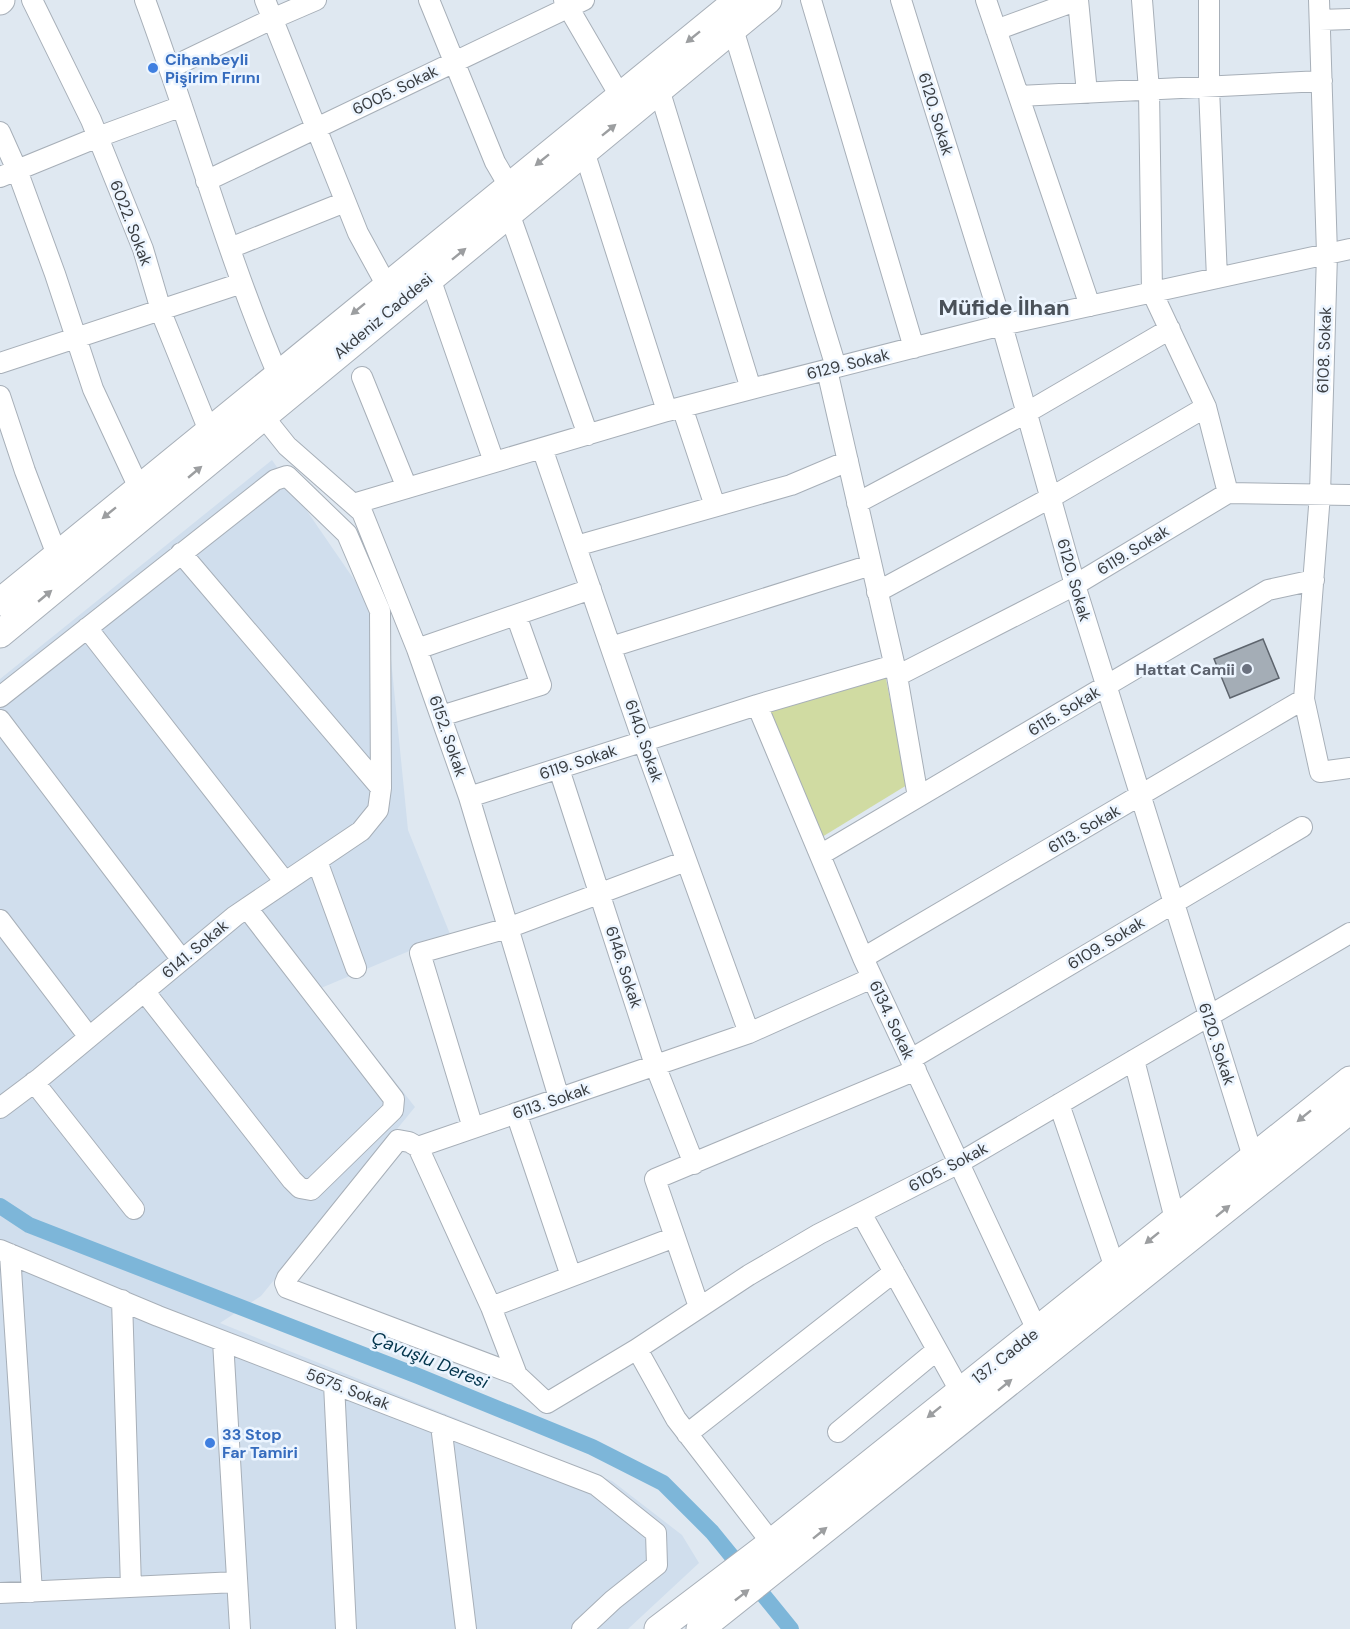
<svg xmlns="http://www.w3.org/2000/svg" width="1350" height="1629" font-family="'DM Sans',sans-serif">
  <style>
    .built { fill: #d0deed }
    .green { fill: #d0dba2 }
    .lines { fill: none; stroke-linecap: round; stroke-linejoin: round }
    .canal { stroke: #7db6d9; stroke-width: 16 }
    .building { fill: #a4adb6; stroke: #5d646d; stroke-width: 1.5 }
    .street-casing { stroke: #a7afb8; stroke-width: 22 }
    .secondary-casing { stroke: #a7afb8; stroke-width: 29 }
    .street { stroke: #fff; stroke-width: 20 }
    .secondary { stroke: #fff; stroke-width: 27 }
    .oneway { fill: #9c9ea0 }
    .shop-dot { fill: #3f7fe0; stroke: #ecf5ff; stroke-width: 2 }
    .worship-dot { fill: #6b7280; stroke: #ecf5ff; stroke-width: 2 }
    .labels { text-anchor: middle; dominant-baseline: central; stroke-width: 5; stroke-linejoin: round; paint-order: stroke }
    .shop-label { font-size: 16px; font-weight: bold; fill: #366cbe; stroke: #ecf5ff; text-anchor: start }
    .street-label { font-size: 16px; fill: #383c40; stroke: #ecf5ff }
    .worship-label { font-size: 16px; font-weight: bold; fill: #5b616d; stroke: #ecf5ff; text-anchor: end }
    .water-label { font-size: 18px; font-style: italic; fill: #02344c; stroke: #ecf5ff }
    .district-label { font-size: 22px; font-weight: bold; fill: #4a5159; stroke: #ecf5ff }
  </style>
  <rect width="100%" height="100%" fill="#dfe8f1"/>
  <!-- built -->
  <path class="built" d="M272 460 388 629 408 830 450 934 321 988 415 1107 261 1296 220 1323 612 1481 682 1535 699 1563 628 1629H0V679Z"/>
  <!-- green -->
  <path class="green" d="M885 674 907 785 822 837 765 708Z"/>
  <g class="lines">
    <!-- canal -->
    <path class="canal" d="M0 1206 29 1225 418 1376 592 1447 663 1483 712 1532 791 1629"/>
  </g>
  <!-- building -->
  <path class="building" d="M1263 639 1279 678 1230 698 1214 659Z"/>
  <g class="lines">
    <defs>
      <path id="street" d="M32 0 91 120 143 249 163 317 209 431 214 441
        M145 0C191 124 226 253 278 375
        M265 0 358 233 387 286
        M429 0 495 162 509 186
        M564 0 620 96
        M811 0 914 348
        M901 0 1002 325 1075 585 1253 1157
        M986 0 1090 306
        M1078 0 1087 93
        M1142 0 1149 90 1152 292 1206 407 1228 493
        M1209 0V88L1217 278
        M1319 0 1327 254 1320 494 1304 699 1320 772 1350 768
        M1320 20 1350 19
        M733 29 836 367
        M996 30 1078 0
        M170 68 272 19 316 0
        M659 89 751 389
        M1019 96 1322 81
        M0 132 17 170 55 274 93 389 139 488
        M584 151 667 411
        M0 177 98 137 182 106
        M206 181 584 0
        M509 213 588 435
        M230 248 345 202
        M430 278 494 462
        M0 363 242 283
        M827 370 897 676 918 797
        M362 377 407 488
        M0 396 25 471 57 555
        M682 407 715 506
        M263 416 287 446 362 512 417 649 469 797 559 1098
        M542 448 643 741 749 1033
        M857 503 1026 413 1170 329
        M353 504 667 411 751 389 1002 325 1350 249
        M576 546 791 485 848 461
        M181 553 381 788
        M877 592 1050 498 1206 407
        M87 628 285 882
        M611 647 871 565
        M417 649 591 589
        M897 676 1075 585 1228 493 1350 495
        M0 697 275 480 287 476 347 534 380 611 381 788 378 810 361 831 235 916 40 1078 0 1108
        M757 705 863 958 1037 1330
        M441 716 541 685 516 615
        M0 720 182 960
        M559 769 655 1065 694 1164
        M469 797 757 705 894 665
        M820 855 1268 590 1314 580
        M317 861 356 968
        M0 920 89 1037
        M863 958 1304 699
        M144 991 292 1180 300 1188 311 1190 393 1110 394 1099 247 908
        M911 1059 1302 827
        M1134 1060 1175 1219
        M34 1082 134 1209
        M1059 1104 1115 1268
        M516 1113 571 1276
        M473 1128 420 953 508 928 686 861
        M418 1147 491 1307 517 1375 547 1403 637 1349 749 1275 819 1234 959 1163 1350 933
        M418 1147 749 1033 872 978
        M418 1147 409 1142 398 1140 287 1278 285 1283 287 1288 517 1375
        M861 1213 960 1391
        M0 1250 158 1316 596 1485 656 1533 657 1565 613 1600 582 1629
        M10 1254 32 1592
        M122 1300 131 1587
        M491 1307 675 1237
        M699 1307 655 1179 916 1070
        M223 1341 240 1629
        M637 1349 676 1419 771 1542
        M334 1384 346 1629
        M441 1425 466 1629
        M838 1432 937 1350
        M687 1434 894 1272
        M0 1593 237 1582"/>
      <path id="secondary" d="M0 1 1 0
        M0 602 738 0
        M0 634 768 0
        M658 1629 762 1550 1350 1080
        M700 1629 1350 1110"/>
    </defs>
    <!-- street casing -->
    <use href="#street" class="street-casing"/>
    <!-- secondary casing -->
    <use href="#secondary" class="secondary-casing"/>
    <!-- street -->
    <use href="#street" class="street"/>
    <!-- secondary -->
    <use href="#secondary" class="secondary"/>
  </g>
  <!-- one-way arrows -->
  <defs><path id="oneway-solid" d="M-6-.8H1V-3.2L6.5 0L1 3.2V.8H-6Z" transform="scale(1.5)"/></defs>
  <g class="oneway">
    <use href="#oneway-solid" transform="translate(693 37) rotate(141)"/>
    <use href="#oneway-solid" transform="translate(609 130) rotate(-39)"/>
    <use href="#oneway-solid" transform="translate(542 160) rotate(141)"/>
    <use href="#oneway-solid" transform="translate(459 254) rotate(-39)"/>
    <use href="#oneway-solid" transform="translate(358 309) rotate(141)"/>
    <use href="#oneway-solid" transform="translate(195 472) rotate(-40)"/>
    <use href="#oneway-solid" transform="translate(109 513) rotate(141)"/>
    <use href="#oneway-solid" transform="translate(45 596) rotate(-40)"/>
    <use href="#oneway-solid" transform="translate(1304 1116) rotate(141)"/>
    <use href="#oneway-solid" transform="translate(1223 1211) rotate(-39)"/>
    <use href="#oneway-solid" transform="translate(1152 1238) rotate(141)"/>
    <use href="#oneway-solid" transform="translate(1005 1385) rotate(-39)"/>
    <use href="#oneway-solid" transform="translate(934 1412) rotate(141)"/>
    <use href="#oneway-solid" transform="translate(820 1533) rotate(-39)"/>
    <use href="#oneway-solid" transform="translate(742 1595) rotate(-38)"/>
  </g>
  <!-- markers -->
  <g class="shop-dot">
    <circle cx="153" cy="68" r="6"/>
    <circle cx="210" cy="1443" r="6"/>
  </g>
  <circle class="worship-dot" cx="1247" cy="669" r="6"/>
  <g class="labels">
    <!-- shop labels -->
    <g class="shop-label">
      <text x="165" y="59">Cihanbeyli<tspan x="165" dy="18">Pişirim Fırını</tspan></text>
      <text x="222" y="1434">33 Stop<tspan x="222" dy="18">Far Tamiri</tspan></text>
    </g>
    <!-- street labels -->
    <g class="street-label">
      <text transform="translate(395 90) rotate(-26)">6005. Sokak</text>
      <text transform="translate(936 114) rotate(73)">6120. Sokak</text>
      <text transform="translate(131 223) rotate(69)">6022. Sokak</text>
      <text transform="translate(383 316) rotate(-40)">Akdeniz Caddesi</text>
      <text transform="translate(1324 350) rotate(-88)">6108. Sokak</text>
      <text transform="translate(848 364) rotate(-14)">6129. Sokak</text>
      <text transform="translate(1133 550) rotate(-31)">6119. Sokak</text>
      <text transform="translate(1074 580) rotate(74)">6120. Sokak</text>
      <text transform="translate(1064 711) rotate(-31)">6115. Sokak</text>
      <text transform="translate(448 736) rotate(71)">6152. Sokak</text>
      <text transform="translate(644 741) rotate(71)">6140. Sokak</text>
      <text transform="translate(578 762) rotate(-18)">6119. Sokak</text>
      <text transform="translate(1084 829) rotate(-30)">6113. Sokak</text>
      <text transform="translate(1106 943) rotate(-31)">6109. Sokak</text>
      <text transform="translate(195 949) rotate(-40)">6141. Sokak</text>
      <text transform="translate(624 967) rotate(72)">6146. Sokak</text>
      <text transform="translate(892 1020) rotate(65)">6134. Sokak</text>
      <text transform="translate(1217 1044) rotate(72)">6120. Sokak</text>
      <text transform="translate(551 1101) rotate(-19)">6113. Sokak</text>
      <text transform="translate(948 1167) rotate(-28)">6105. Sokak</text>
      <text transform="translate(1005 1356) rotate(-38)">137. Cadde</text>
      <text transform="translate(348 1389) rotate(21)">5675. Sokak</text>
    </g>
    <!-- worship labels -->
    <g class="worship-label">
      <text x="1235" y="669">Hattat Camii</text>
    </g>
    <!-- water labels -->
    <g class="water-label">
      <text transform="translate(430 1360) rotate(22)">Çavuşlu Deresi</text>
    </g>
    <!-- district labels -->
    <g class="district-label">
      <text x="1004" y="307">Müfide İlhan</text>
    </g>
  </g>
</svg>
